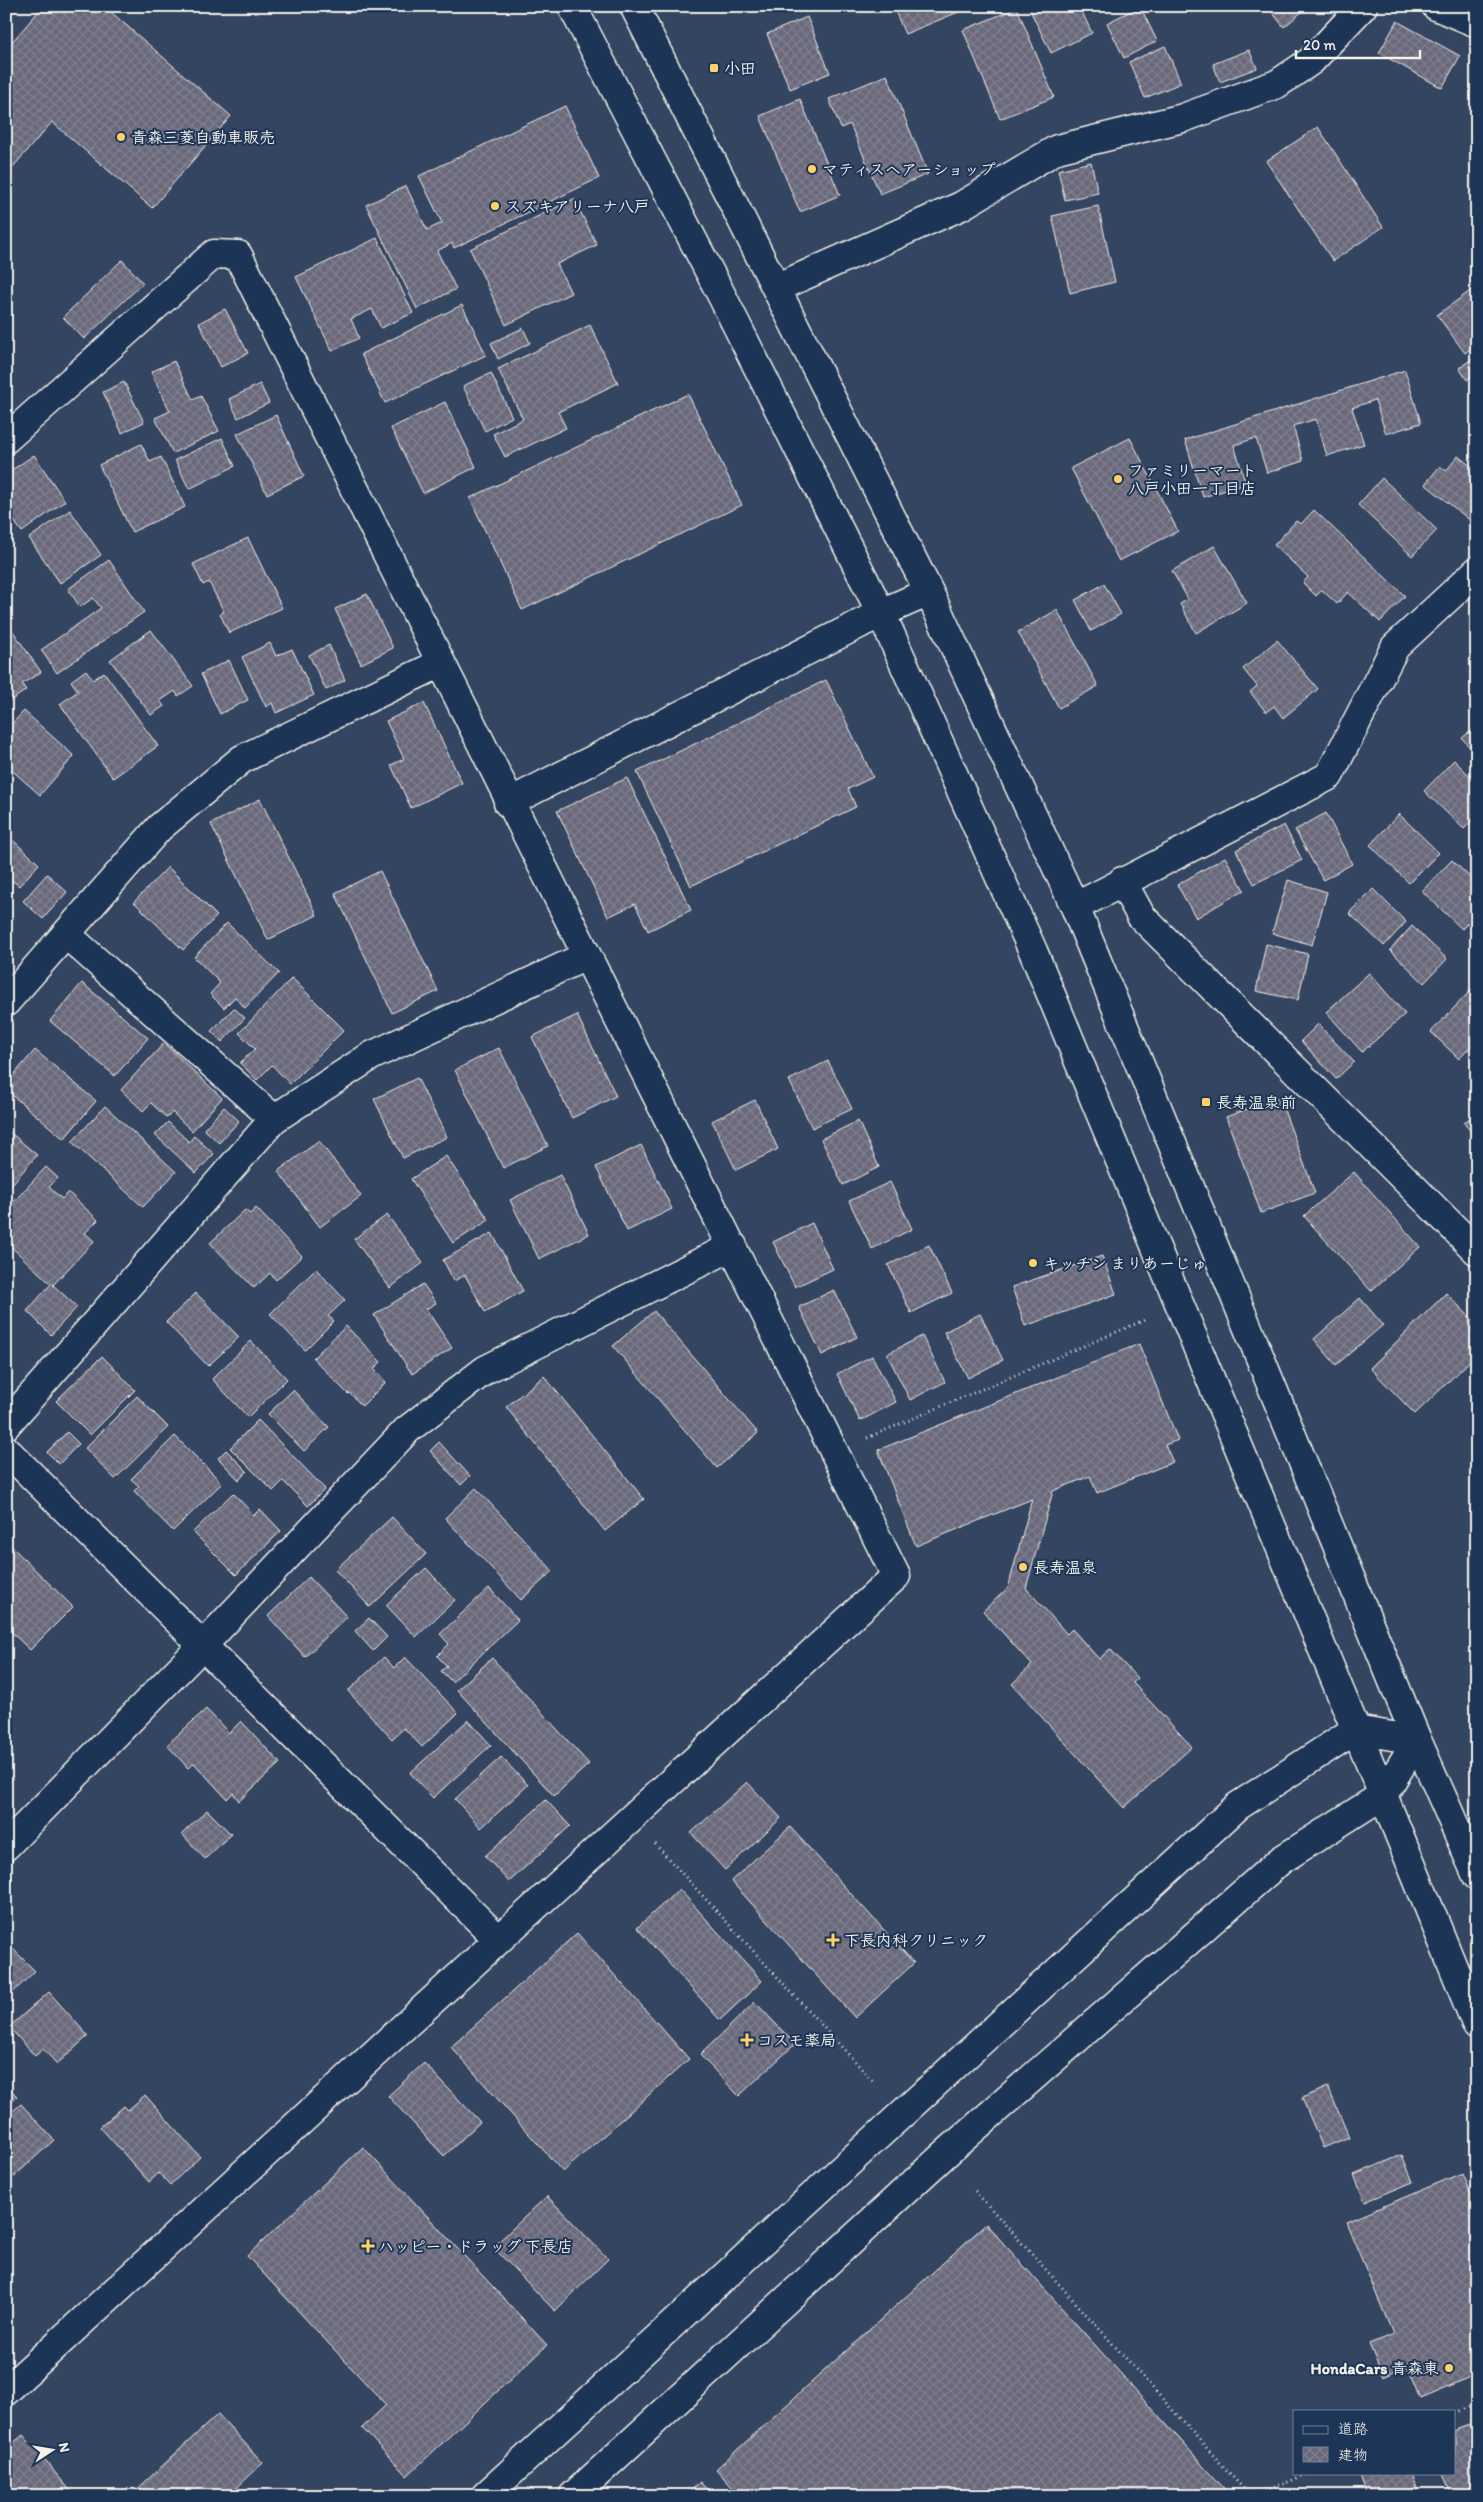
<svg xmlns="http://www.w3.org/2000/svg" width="1483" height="2502" font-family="Itim,'Klee One',sans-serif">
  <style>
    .building { fill: url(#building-cross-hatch); stroke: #f4f1e8 }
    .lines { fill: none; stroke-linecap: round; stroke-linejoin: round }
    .minor-casing { stroke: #f4f1e8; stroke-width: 31 }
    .path { stroke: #f4f1e8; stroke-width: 3; stroke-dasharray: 1 4; stroke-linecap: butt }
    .minor { stroke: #1d3557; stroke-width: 28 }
    .poi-dot { fill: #ffd166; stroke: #1d3557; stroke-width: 2 }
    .labels { text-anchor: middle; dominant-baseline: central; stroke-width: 4; stroke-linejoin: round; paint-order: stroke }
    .poi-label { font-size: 16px; font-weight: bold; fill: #f4f1e8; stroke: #1d3557; text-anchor: start }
  </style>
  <defs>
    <pattern id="building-cross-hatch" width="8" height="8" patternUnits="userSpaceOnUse" patternTransform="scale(1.25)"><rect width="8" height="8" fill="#6a697b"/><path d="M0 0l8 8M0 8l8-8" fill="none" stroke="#807f8e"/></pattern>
  </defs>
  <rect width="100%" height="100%" fill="#344562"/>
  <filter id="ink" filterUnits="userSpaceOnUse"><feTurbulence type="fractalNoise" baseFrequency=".02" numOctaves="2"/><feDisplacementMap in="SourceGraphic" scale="10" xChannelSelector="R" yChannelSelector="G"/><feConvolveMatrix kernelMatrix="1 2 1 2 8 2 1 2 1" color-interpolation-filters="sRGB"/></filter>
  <g filter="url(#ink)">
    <!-- building -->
    <path class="building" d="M43 6H104L231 116 152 208 52 122 6 175V49Z
      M893 6H973L905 34Z
      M1028 6H1079L1092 33 1051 53Z
      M1140 6 1157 41 1124 58 1107 23Z
      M1267 6H1309L1284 27Z
      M1017 8 1054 97 1000 119 963 30Z
      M807 17 830 73 790 89 767 34Z
      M1397 21 1460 56 1442 88 1379 53Z
      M1165 46 1181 83 1145 98 1129 62Z
      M1249 50 1257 68 1220 82 1213 64Z
      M887 75 928 174 880 194 850 124 841 128 829 99Z
      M800 99 840 195 800 212 760 116Z
      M565 106 599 178 454 248 452 243 437 251 456 289 417 309 366 205 406 186 427 230 442 223 419 176Z
      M1318 127 1383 227 1333 261 1266 161Z
      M1091 162 1098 193 1065 200 1058 170Z
      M574 199 597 245 557 264 571 293 506 325 470 249Z
      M1098 206 1115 282 1070 293 1052 216Z
      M377 238 413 313 381 328 372 309 351 319 359 338 332 351 296 277Z
      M122 260 143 283 84 339 63 317Z
      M1477 286V344L1465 353 1437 315Z
      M462 305 486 355 385 403 361 354Z
      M225 309 248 353 221 367 199 323Z
      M590 325 618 383 558 412 566 428 505 457 493 434 523 419 498 369Z
      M523 328 530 343 498 359 491 343Z
      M1477 355V373L1467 380 1459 368Z
      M174 361 193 400 201 396 219 431 173 453 155 418 170 411 151 372Z
      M1405 370 1421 423 1386 434 1375 400 1352 408 1364 444 1327 456 1316 419 1293 426 1303 461 1267 473 1256 438 1234 445 1246 484 1203 497 1185 440Z
      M491 373 512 417 485 431 463 386Z
      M124 382 144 422 122 433 103 392Z
      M260 384 269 403 238 418 229 399Z
      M688 394 742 505 522 610 470 498Z
      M445 402 476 467 423 493 391 428Z
      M276 415 304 476 267 494 237 434Z
      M222 438 235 466 189 489 175 460Z
      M1130 438 1178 531 1119 561 1071 468Z
      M141 444 150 462 161 457 185 507 132 532 99 465Z
      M34 455 65 501 22 532 6 510V489L9 487 6 484V474Z
      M1458 456 1477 471V526L1425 484 1440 466 1446 471Z
      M1382 478 1437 530 1412 556 1358 505Z
      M70 510 101 555 60 583 29 538Z
      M1314 510 1405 596 1380 622 1348 592 1337 604 1322 590 1316 596 1303 583 1308 577 1274 545 1296 521 1301 524Z
      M248 538 282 608 229 633 220 614 224 612 209 582 203 585 193 564Z
      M1214 546 1247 603 1196 633 1180 604 1188 599 1172 571Z
      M109 560 144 612 57 673 41 650 101 608 93 598 80 607 68 589Z
      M1104 584 1121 614 1091 631 1075 600Z
      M367 594 393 648 361 664 335 609Z
      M1057 610 1098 686 1059 708 1018 632Z
      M6 621 41 672 22 684 26 690 6 704Z
      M151 630 193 686 178 696 175 691 160 701 164 706 151 715 110 660Z
      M1277 640 1318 689 1283 718 1274 706 1266 712 1250 692 1257 686 1243 669Z
      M270 643 276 656 292 649 314 695 276 713 272 703 266 707 242 657Z
      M329 645 345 680 326 690 309 655Z
      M229 660 248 700 220 714 201 674Z
      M86 670 93 680 104 672 158 746 113 778 60 704 78 691 71 681Z
      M826 680 873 777 848 789 856 807 691 886 637 772Z
      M424 703 462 783 411 808 391 765 404 759 386 721Z
      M24 711 74 756 40 795 6 765V730Z
      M1477 726V756L1462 738Z
      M1454 760 1477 783V816L1464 829 1424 791Z
      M627 778 691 910 648 931 635 904 608 917 557 811Z
      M260 799 317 915 268 940 211 824Z
      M1326 813 1352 864 1323 880 1295 830Z
      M1399 814 1439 853 1409 883 1370 845Z
      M1284 825 1302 860 1254 884 1236 850Z
      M6 834 39 864 19 886 13 881 6 888Z
      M1225 857 1244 890 1196 918 1177 885Z
      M1452 860 1477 884V914L1462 929 1422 891Z
      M168 867 217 916 183 950 134 902Z
      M380 871 438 991 392 1013 335 893Z
      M47 874 67 892 43 919 23 901Z
      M1288 880 1327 892 1312 945 1272 933Z
      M1373 889 1406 922 1384 946 1349 913Z
      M227 923 279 973 245 1008 235 997 224 1008 210 994 220 983 194 957Z
      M1412 926 1447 959 1424 983 1390 950Z
      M1266 944 1308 954 1298 1000 1256 991Z
      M1369 973 1405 1014 1362 1052 1326 1012Z
      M292 978 344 1030 290 1084 272 1065 257 1080 240 1063 255 1049 239 1033Z
      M82 983 148 1038 115 1076 50 1021Z
      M1474 987 1477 989V1040L1459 1059 1431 1032Z
      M234 1008 245 1018 222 1042 211 1031Z
      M577 1015 616 1096 572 1118 532 1037Z
      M1318 1024 1354 1062 1336 1079 1301 1041Z
      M164 1043 222 1098 192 1131 172 1112 167 1118 151 1103 143 1111 121 1090Z
      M499 1048 548 1146 503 1168 455 1070Z
      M35 1050 96 1101 64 1139 6 1090V1084Z
      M828 1061 852 1109 812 1128 789 1080Z
      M417 1078 447 1137 403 1158 374 1099Z
      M1279 1097 1315 1193 1261 1213 1226 1117Z
      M755 1100 778 1149 736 1170 712 1121Z
      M105 1106 176 1172 143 1207 72 1142Z
      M224 1107 239 1121 219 1143 204 1129Z
      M1477 1114V1141L1464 1122Z
      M858 1121 879 1167 843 1185 821 1139Z
      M168 1122 189 1142 194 1136 214 1154 196 1173 155 1135Z
      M6 1129 37 1155 6 1191Z
      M319 1141 361 1196 320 1227 278 1171Z
      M641 1145 672 1209 627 1231 596 1167Z
      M446 1156 489 1220 453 1243 411 1179Z
      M46 1167 58 1178 49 1187 62 1199 68 1192 98 1220 85 1233 94 1241 53 1285 77 1307 51 1335 27 1311 51 1284 6 1242 11 1236 6 1231V1210Z
      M1354 1172 1420 1247 1371 1291 1304 1216Z
      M560 1175 589 1234 539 1259 510 1200Z
      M890 1182 912 1229 872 1249 849 1201Z
      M256 1208 302 1256 276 1280 270 1273 254 1288 210 1243 245 1210 250 1214Z
      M387 1215 423 1263 390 1288 354 1239Z
      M812 1223 833 1269 795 1287 773 1242Z
      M492 1233 523 1291 485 1312 465 1275 454 1281 443 1260Z
      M929 1245 952 1293 911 1313 888 1265Z
      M1102 1256 1116 1294 1025 1326 1012 1287Z
      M316 1269 345 1300 328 1316 334 1321 305 1350 270 1314Z
      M423 1284 436 1303 426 1309 452 1348 412 1374 374 1315Z
      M834 1290 857 1337 822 1355 799 1307Z
      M196 1293 239 1337 208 1366 166 1322Z
      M1446 1293 1477 1324V1354L1415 1414 1370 1368Z
      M1360 1298 1383 1325 1336 1365 1314 1339Z
      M654 1311 758 1433 717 1468 613 1346Z
      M980 1314 1003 1360 968 1378 944 1332Z
      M346 1326 381 1362 374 1369 386 1382 362 1406 350 1393 348 1394 313 1358Z
      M922 1336 945 1382 910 1400 887 1354Z
      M251 1341 287 1379 248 1417 212 1379Z
      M1139 1344 1178 1440 1165 1445 1173 1462 1097 1493 1090 1476 1053 1491 1026 1588 1067 1634 1072 1629 1099 1659 1110 1649 1137 1678 1133 1683 1192 1747 1124 1808 1012 1684 1032 1665 983 1611 1008 1588 1032 1499 916 1546 878 1450Z
      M102 1356 135 1390 90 1435 56 1401Z
      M872 1356 896 1402 860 1421 837 1374Z
      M544 1376 644 1499 605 1531 506 1407Z
      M293 1390 329 1427 304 1451 268 1414Z
      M137 1396 168 1427 115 1479 85 1448Z
      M258 1420 325 1489 308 1506 283 1481 273 1491 230 1448Z
      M67 1432 79 1444 59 1464 47 1452Z
      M175 1436 222 1483 173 1531 134 1491 139 1486 131 1479Z
      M439 1442 470 1476 461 1485 430 1451Z
      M226 1450 247 1471 239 1480 218 1458Z
      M476 1488 553 1571 521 1600 445 1518Z
      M233 1493 254 1515 260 1509 281 1531 236 1575 193 1532Z
      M1477 1504V1518L1470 1511Z
      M392 1517 426 1554 370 1607 335 1570Z
      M6 1541 73 1607 30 1650 6 1627Z
      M426 1568 455 1600 416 1637 386 1605Z
      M309 1577 347 1617 305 1657 268 1616Z
      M489 1588 518 1620 452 1682 441 1671 447 1666 437 1656 449 1644 440 1634Z
      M369 1618 387 1637 373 1651 355 1631Z
      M384 1657 394 1668 405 1657 458 1713 422 1747 404 1728 392 1739 348 1691Z
      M492 1658 589 1764 554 1796 457 1690Z
      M206 1709 229 1733 241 1721 280 1763 239 1801 233 1793 227 1799 194 1763 188 1768 167 1745Z
      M468 1720 491 1745 433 1798 410 1773Z
      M501 1757 528 1785 481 1828 455 1799Z
      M747 1782 781 1818 725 1870 691 1833Z
      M546 1800 570 1826 509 1882 485 1856Z
      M207 1810 231 1834 205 1859 182 1834Z
      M790 1827 914 1963 855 2018 731 1881Z
      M679 1889 762 1981 720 2020 637 1928Z
      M577 1933 689 2059 563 2172 451 2047Z
      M6 1942 35 1971 6 1999Z
      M49 1992 88 2036 57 2064 43 2049 35 2056 9 2027Z
      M755 2002 795 2044 739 2096 700 2055Z
      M424 2063 480 2122 444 2156 388 2096Z
      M6 2085 17 2096 6 2106Z
      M1328 2087 1349 2137 1323 2148 1302 2098Z
      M145 2095 200 2157 170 2185 159 2173 149 2182 100 2127 124 2106 128 2110Z
      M21 2104 54 2140 6 2184V2117Z
      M363 2147 547 2345 407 2476 362 2428 386 2405 247 2256Z
      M1402 2155 1413 2182 1365 2202 1354 2175Z
      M1462 2173 1477 2208V2375L1420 2399 1407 2367 1383 2377 1369 2344 1393 2334 1346 2222Z
      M547 2196 608 2259 555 2311 493 2247Z
      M986 2224 1230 2495 740 2496 716 2469Z
      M218 2414 263 2463 228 2496H130Z
      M1477 2423V2495L1452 2496 1442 2473H1454V2432Z
      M23 2435 75 2496H6V2449Z
      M1362 2473H1411L1420 2496H1367L1359 2474Z
      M700 2482 713 2496H685Z"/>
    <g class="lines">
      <defs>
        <path id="minor" d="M572 6 723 298 881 613 1033 951 1383 1795 1477 2026
          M634 6 929 592 1075 907 1417 1740 1477 1876
          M1436 6 1477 23
          M776 288 961 206 1057 149 1183 118 1277 84 1311 61 1363 6
          M6 439 214 254 238 255C455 697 677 1136 896 1576L6 2391
          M508 803 881 613 929 592
          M1122 881 1141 916 1477 1251
          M1075 907 1329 776 1395 647 1477 571
          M66 934 274 1119
          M6 1002 159 828 242 759 439 664
          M6 1425 274 1119 371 1056 586 956
          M6 1450 498 1939
          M6 1846 202 1646 407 1430 485 1370 733 1246
          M485 2496 1238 1806 1355 1730 1417 1740 1383 1795 1281 1860 944 2155 573 2496"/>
      </defs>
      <!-- minor casing -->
      <use href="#minor" class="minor-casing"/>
      <!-- path -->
      <path class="path" d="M867 1438 1147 1319
        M655 1844 873 2081
        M975 2191 1250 2496
        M1454 2413 1477 2403
        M1255 2496 1309 2473"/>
      <!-- minor -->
      <use href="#minor" class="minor"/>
    </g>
  </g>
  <!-- markers -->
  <g class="poi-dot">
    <rect x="709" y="63" width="10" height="10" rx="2.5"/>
    <circle cx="121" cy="137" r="5"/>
    <circle cx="812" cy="169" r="5"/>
    <circle cx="495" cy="206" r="5"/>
    <circle cx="1118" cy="479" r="5"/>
    <rect x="1201" y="1097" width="10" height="10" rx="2.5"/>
    <circle cx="1033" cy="1263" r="5"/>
    <circle cx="1023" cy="1567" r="5"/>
    <path d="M830.5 1932.5h5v5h5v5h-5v5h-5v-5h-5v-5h5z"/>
    <path d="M744.5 2032.5h5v5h5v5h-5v5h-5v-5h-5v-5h5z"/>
    <path d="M365.5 2238.5h5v5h5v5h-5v5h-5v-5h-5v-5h5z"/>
    <circle cx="1449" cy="2368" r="5"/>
  </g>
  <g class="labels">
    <!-- poi labels -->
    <g class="poi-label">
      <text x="724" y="68">小田</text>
      <text x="131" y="137">青森三菱自動車販売</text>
      <text x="822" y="169">マティスヘアーショップ</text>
      <text x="505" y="206">スズキアリーナ八戸</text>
      <text x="1128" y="470">ファミリーマート<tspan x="1128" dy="18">八戸小田一丁目店</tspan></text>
      <text x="1216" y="1102">長寿温泉前</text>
      <text x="1043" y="1263">キッチン まりあーじゅ</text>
      <text x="1033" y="1567">長寿温泉</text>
      <text x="844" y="1940">下長内科クリニック</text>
      <text x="757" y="2040">コスモ薬局</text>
      <text x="378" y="2246">ハッピー・ドラッグ 下長店</text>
      <text x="1439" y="2368" text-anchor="end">HondaCars 青森東</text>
    </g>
  </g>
  <!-- margin -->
  <rect width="1483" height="2502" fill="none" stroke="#1d3557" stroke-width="25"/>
  <rect x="12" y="12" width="1458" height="2477" fill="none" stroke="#f4f1e8" stroke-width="2" filter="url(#ink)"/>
  <!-- legend -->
  <rect x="1293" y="2410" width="162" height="65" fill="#1d3557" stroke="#738091"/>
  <rect x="1303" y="2426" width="25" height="8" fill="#1d3557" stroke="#738091"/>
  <text x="1338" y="2434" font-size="15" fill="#f4f1e8">道路</text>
  <rect x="1303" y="2447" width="25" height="15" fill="url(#building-cross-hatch)" stroke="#738091"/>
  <text x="1338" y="2460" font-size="15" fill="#f4f1e8">建物</text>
  <!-- north arrow -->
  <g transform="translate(52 2450) rotate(78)" stroke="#1d3557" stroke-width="4" paint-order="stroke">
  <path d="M0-4L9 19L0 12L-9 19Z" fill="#f4f1e8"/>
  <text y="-8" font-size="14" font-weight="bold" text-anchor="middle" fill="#f4f1e8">N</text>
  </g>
  <!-- scale -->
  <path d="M1296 50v8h124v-8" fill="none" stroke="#f4f1e8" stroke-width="2.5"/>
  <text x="1303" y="50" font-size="15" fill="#f4f1e8" stroke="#1d3557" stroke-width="4" paint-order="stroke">20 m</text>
</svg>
